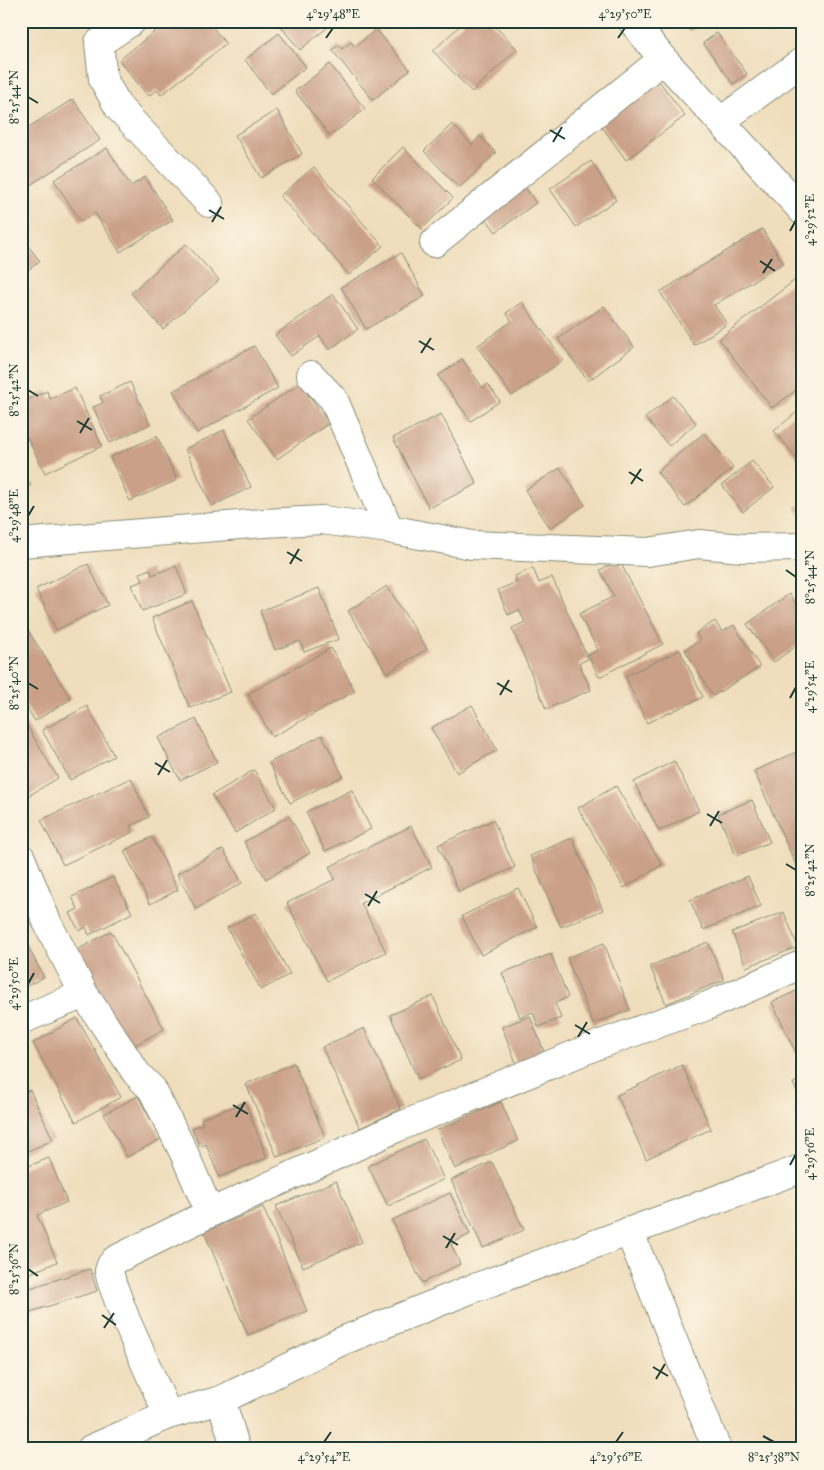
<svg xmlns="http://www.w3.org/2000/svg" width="824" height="1470" font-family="'IM FELL Great Primer',serif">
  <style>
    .building { fill: #caa088 }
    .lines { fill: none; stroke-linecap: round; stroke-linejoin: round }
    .minor-casing { stroke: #878d78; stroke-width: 30 }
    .minor { stroke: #fff; stroke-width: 28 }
    .ticks { fill: none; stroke: #1f3d34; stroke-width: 2 }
    .neatline { fill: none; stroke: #1f3d34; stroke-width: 2 }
    .ticks-label { font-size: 12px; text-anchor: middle; fill: #1f3d34 }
  </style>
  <rect width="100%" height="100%" fill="#fcf5e5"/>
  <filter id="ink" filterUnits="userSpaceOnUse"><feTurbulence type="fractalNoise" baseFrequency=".02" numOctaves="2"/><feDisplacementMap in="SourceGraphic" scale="10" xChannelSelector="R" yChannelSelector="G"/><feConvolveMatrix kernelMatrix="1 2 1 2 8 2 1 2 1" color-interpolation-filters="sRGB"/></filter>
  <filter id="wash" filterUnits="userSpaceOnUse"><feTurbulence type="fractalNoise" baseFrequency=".0096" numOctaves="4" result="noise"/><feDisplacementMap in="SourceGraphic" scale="20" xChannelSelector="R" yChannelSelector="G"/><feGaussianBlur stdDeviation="1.12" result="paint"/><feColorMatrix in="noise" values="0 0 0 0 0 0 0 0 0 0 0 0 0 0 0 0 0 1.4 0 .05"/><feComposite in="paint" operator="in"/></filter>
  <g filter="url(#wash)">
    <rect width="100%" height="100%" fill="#efddbb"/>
    <g id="blocks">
      <!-- building -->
      <path class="building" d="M168 21H208L226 44 161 95 157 90 148 96 119 60Z
        M276 21H335L300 50Z
        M465 21H490L517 49 472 92 433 51Z
        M683 21H705L690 31Z
        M376 29 410 70 373 100 332 50 339 45 342 49 351 42 355 47Z
        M279 33 306 67 271 94 245 60Z
        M717 33 747 74 733 84 703 43Z
        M330 64 365 109 330 136 295 91Z
        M659 81 685 116 626 160 600 124Z
        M73 99 100 140 27 187 21 177V132Z
        M277 110 302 154 261 178 235 135Z
        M452 124 472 145 480 136 496 153 459 188 424 151Z
        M403 147 453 198 422 229 372 178Z
        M107 148 131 186 145 177 173 220 120 252 95 213 81 222 54 180Z
        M591 161 616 200 576 227 550 189Z
        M314 167 383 246 349 275 280 196Z
        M525 187 536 203 496 232 484 216Z
        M762 229 783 263 714 305 727 324 694 345 660 292Z
        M21 237 40 261 21 275Z
        M186 244 219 280 163 329 131 293Z
        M401 253 425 296 366 329 341 287Z
        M800 276 803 280V385L772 408 719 339Z
        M333 294 358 329 329 350 320 336 291 356 275 335Z
        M522 302 563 360 512 396 477 346 512 321 506 313Z
        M604 306 634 347 588 381 558 339Z
        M254 346 278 388 197 433 173 391Z
        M462 359 483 388 488 384 500 401 471 421 438 376Z
        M130 382 150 424 110 443 93 407 103 403 100 396Z
        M300 383 329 423 277 459 248 419Z
        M75 388 102 446 45 473 26 435 21 438V403L47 391 50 399Z
        M673 396 696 423 669 446 645 418Z
        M803 407V465L774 431Z
        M441 414 477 484 429 508 393 438Z
        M224 430 251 487 212 506 185 449Z
        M704 433 733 468 685 507 657 472Z
        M157 436 177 480 130 501 110 457Z
        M752 461 774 487 743 512 722 485Z
        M560 468 585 505 550 528 525 490Z
        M21 470 31 485 21 491Z
        M803 502V518L795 508Z
        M619 560 663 644 599 677 588 655 598 650 579 614 614 596 600 570Z
        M88 564 108 605 56 630 36 589Z
        M176 566 187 594 142 611 132 585 143 581 140 573 150 569 152 575Z
        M533 568 539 583 552 577 588 659 579 663 591 690 546 709 512 628 525 622 519 610 508 615 498 590 517 582 515 576Z
        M387 586 427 649 387 673 348 611Z
        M319 588 339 639 304 652 300 641 275 650 260 611Z
        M789 594 803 613V641L774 662 747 624Z
        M192 601 231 692 190 708 152 618Z
        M21 619 71 699 35 721 21 698Z
        M715 621 722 632 734 625 760 667 713 696 685 650 700 640 696 633Z
        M331 648 355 691 272 737 248 694Z
        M680 650 703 697 647 723 625 676Z
        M472 705 497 750 457 773 431 728Z
        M87 706 114 756 70 780 42 730Z
        M196 719 217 762 180 780 158 738Z
        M24 721 58 778 25 798 21 791V723Z
        M322 735 343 776 290 803 269 763Z
        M801 750 803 753V881L754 771Z
        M674 761 699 811 659 831 634 782Z
        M254 770 276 808 235 833 212 795Z
        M131 778 149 817 130 826 133 832 63 865 41 820Z
        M616 786 662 865 624 888 578 808Z
        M352 790 371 829 325 851 306 812Z
        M752 800 770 842 736 856 718 814Z
        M289 816 310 853 266 879 244 842Z
        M493 820 515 867 459 892 438 845Z
        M411 826 432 867 361 903 386 952 327 981 287 903 335 879 329 867Z
        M152 837 178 890 150 904 124 851Z
        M572 838 603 910 561 927 530 856Z
        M223 849 242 883 196 909 177 874Z
        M748 876 761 906 703 930 690 900Z
        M113 877 132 913 89 935 86 927 79 931 70 913 78 909 72 897Z
        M518 888 537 927 481 955 462 916Z
        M784 912 798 947 746 967 732 932Z
        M256 913 290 974 261 990 227 928Z
        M111 931 164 1029 123 1052 70 954Z
        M21 934 44 977 21 989Z
        M708 942 724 980 666 1004 650 966Z
        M604 943 630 1010 593 1024 567 958Z
        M551 954 568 997 555 1003 561 1018 538 1027 533 1012 520 1017 502 973Z
        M803 988V1068L772 1002Z
        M433 996 461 1060 418 1079 390 1015Z
        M530 1016 547 1059 519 1070 502 1027Z
        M77 1018 121 1097 76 1122 33 1043Z
        M364 1028 401 1109 360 1128 322 1047Z
        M294 1063 325 1137 277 1157 246 1084Z
        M682 1065 711 1129 646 1159 617 1095Z
        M803 1079V1105L793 1083Z
        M30 1090 53 1140 21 1154V1094Z
        M138 1096 161 1139 127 1157 104 1114Z
        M245 1102 267 1158 219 1177 206 1144 200 1147 192 1128 203 1124 201 1119Z
        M501 1102 518 1141 455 1169 437 1130Z
        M424 1139 444 1179 388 1206 368 1166Z
        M49 1158 67 1202 37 1215 57 1262 21 1277V1169Z
        M492 1162 524 1230 483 1248 451 1180Z
        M336 1181 362 1242 303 1267 276 1206Z
        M450 1193 470 1234 451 1244 460 1264 422 1283 392 1220Z
        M263 1207 307 1311 248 1335 204 1232Z
        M90 1269 97 1291 30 1312 24 1290Z"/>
    </g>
  </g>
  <g filter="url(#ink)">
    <use href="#blocks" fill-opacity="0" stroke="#878d78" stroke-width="1"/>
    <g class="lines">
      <defs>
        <path id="minor" d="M132 21 99 43 103 79 119 108 209 203
          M632 21 663 59 803 211
          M721 121 803 61
          M434 243 663 59
          M311 375 334 400 389 529
          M21 543 264 523 322 520 389 529 472 545 648 552 699 544 743 548 803 547
          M21 858 47 922 84 994 137 1074 152 1089 184 1153 210 1213
          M21 1020 84 994
          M629 1231 717 1449
          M221 1400 236 1449
          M168 1415 126 1320 112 1283 109 1271 111 1265 115 1260 210 1213 396 1128 598 1045 707 1006 803 964
          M91 1449 168 1415 221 1400 342 1341 469 1290 803 1168"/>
      </defs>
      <!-- minor casing -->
      <use href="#minor" class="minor-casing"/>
      <!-- minor -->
      <use href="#minor" class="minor"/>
    </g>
  </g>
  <!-- ticks -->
  <path class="ticks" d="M326 38 333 28M618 38 625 28M28 97 38 103M550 130 565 139M553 142 562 127M209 210 224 219M212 222 221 207M790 231 796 220M760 261 775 271M763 273 772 259M419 341 434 350M421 353 431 338M28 390 38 396M77 421 92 430M80 433 89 418M629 472 643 481M631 484 641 469M28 516 34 506M287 552 302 561M290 564 299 549M786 570 796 577M28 683 38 689M497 683 512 692M500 695 509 680M790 698 796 687M155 763 170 772M158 775 167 760M707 814 722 823M710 826 719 811M786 864 796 870M365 894 380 903M368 906 377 891M28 984 34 973M575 1025 590 1034M578 1037 587 1022M233 1105 248 1114M236 1117 245 1102M790 1165 796 1154M443 1236 458 1245M446 1248 455 1233M28 1269 38 1276M102 1315 116 1325M104 1328 114 1313M653 1367 668 1376M656 1379 665 1364M763 1436 774 1442M324 1442 331 1432M616 1442 623 1432"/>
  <!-- margin -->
  <rect width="824" height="1470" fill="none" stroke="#fcf5e5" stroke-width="55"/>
  <rect x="28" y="28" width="768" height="1414" class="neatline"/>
  <g class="ticks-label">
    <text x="333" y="18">4°29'48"E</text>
    <text x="625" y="18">4°29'50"E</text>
    <text transform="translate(14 97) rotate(-90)" y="4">8°25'44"N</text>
    <text transform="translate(810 220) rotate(-90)" y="4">4°29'52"E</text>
    <text transform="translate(14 390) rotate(-90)" y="4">8°25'42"N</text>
    <text transform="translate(14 516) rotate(-90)" y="4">4°29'48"E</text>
    <text transform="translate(810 577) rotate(-90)" y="4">8°25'44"N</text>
    <text transform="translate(14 683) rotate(-90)" y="4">8°25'40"N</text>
    <text transform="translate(810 687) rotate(-90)" y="4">4°29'54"E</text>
    <text transform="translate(810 870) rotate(-90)" y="4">8°25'42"N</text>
    <text transform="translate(14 984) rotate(-90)" y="4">4°29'50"E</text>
    <text transform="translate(810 1154) rotate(-90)" y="4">4°29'56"E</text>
    <text transform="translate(14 1269) rotate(-90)" y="4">8°25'36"N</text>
    <text x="324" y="1461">4°29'54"E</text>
    <text x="616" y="1461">4°29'56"E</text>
    <text x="774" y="1461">8°25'38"N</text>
  </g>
</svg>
